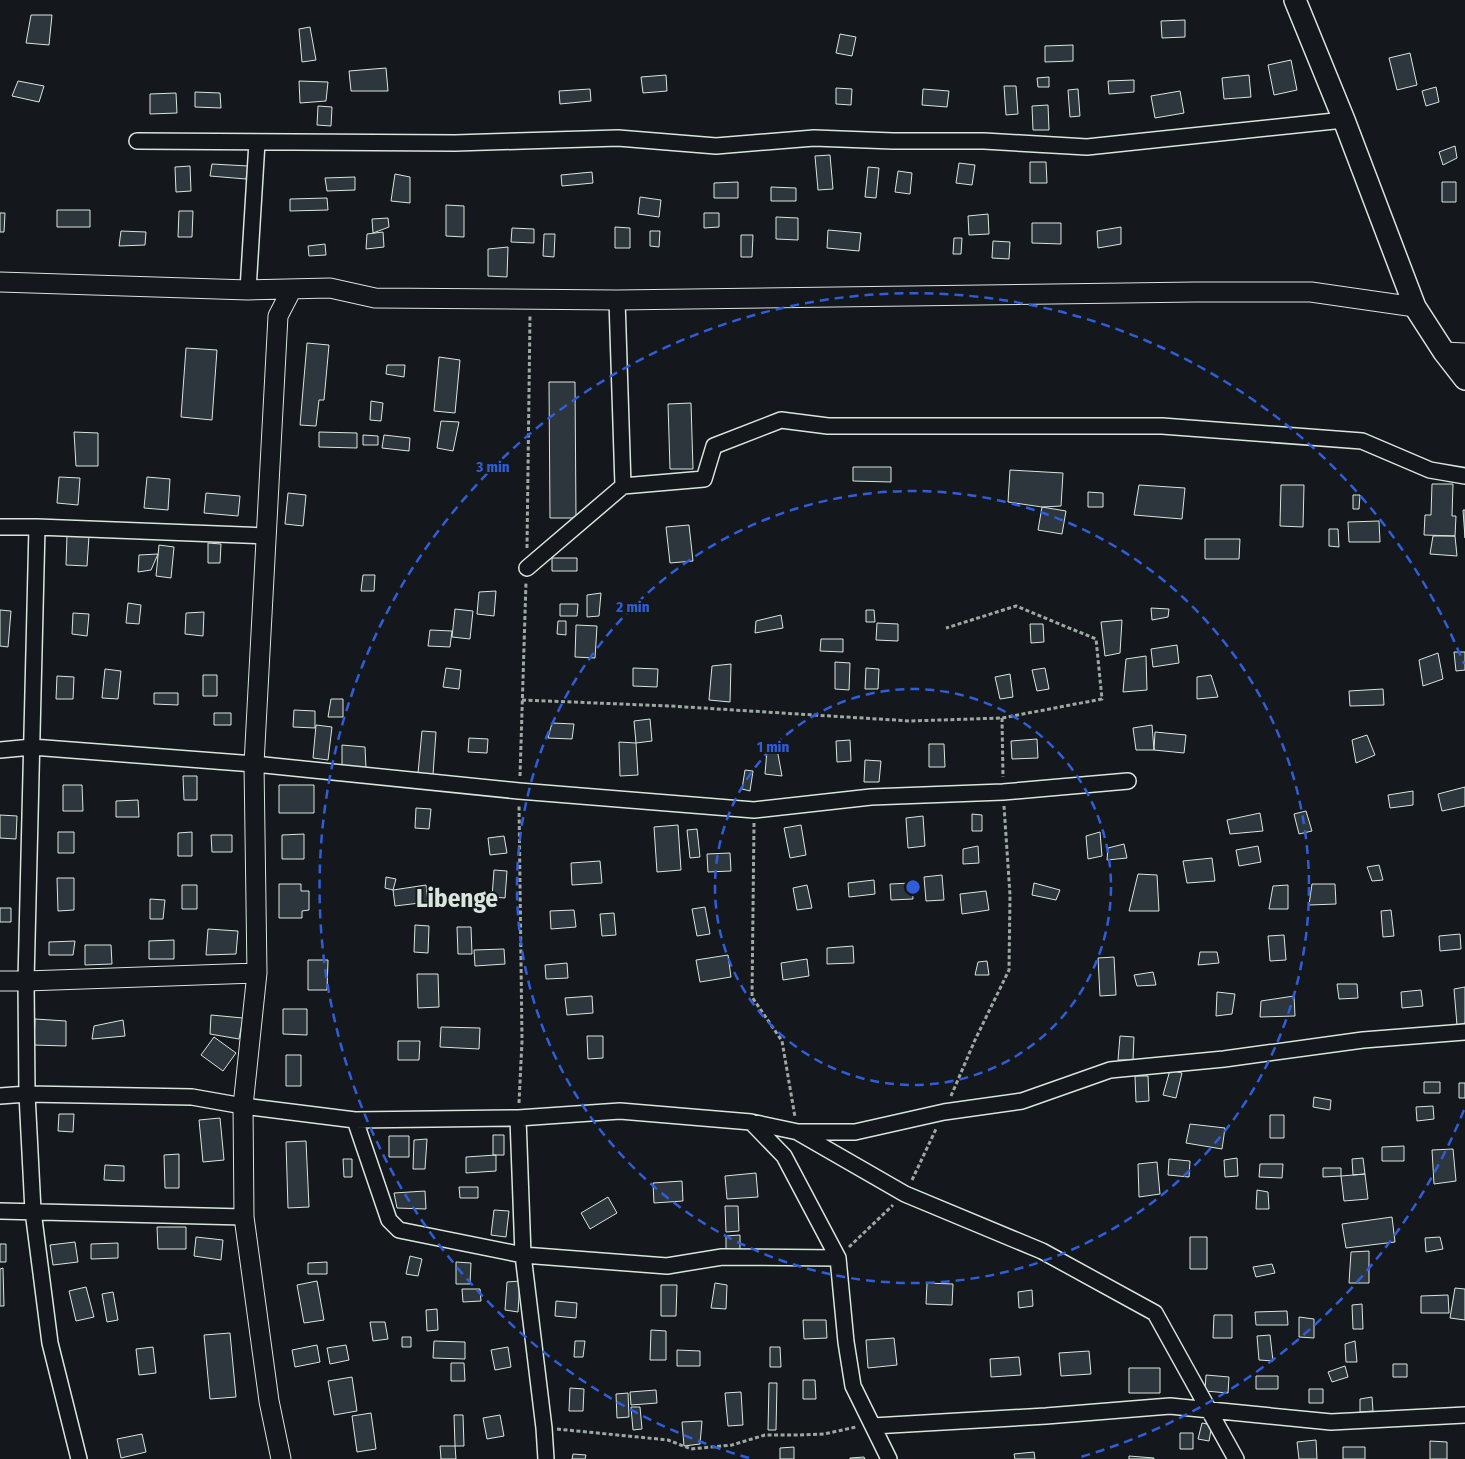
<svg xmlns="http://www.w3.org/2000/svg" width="1465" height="1459" font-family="'Fira Sans Condensed',sans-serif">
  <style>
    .building { fill: #2c363c; stroke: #d8e6dc }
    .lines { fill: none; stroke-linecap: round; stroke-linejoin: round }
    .minor-casing { stroke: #d8e6dc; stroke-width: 18 }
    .tertiary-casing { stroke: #d8e6dc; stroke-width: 21 }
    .secondary-casing { stroke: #d8e6dc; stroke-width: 24 }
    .path { stroke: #9da8a2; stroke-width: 3; stroke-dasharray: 4 2.5; stroke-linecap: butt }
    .minor { stroke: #14181c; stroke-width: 15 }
    .tertiary { stroke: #14181c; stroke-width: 19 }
    .secondary { stroke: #14181c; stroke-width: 21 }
    .ring { fill: none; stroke: #305dd8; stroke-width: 2.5; stroke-dasharray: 9 6 }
    .labels { text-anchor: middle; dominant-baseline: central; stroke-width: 4; stroke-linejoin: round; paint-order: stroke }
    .town-label { font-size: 25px; font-weight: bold; fill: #d8e6dc; stroke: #14181c }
    .centre { fill: #305dd8; stroke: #14181c; stroke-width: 2.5 }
    .ring-label { font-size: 15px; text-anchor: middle; font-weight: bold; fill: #305dd8; stroke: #14181c; stroke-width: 4; stroke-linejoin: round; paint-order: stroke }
  </style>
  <rect width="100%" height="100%" fill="#14181c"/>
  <!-- building -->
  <path class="building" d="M31 15H52L49 45 26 43Z
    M1185 20V37L1162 38 1161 21Z
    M310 27 316 60 302 62 299 29Z
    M840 34 856 37 852 56 836 53Z
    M1073 45V61L1045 62V46Z
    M1410 53 1417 85 1397 90 1389 58Z
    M1291 60 1297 90 1274 95 1268 65Z
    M386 68 388 91H351L349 71Z
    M666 75 667 91 643 93 641 77Z
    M1249 75 1251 97 1224 99 1222 78Z
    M1049 77V87H1038L1037 78Z
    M1134 80V92L1109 94 1108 81Z
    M18 81 44 86 39 102 12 96Z
    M299 81 328 82 326 101 300 103Z
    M1004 86H1016L1018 114 1006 115Z
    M1436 87 1439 102 1426 106 1422 91Z
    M836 88 852 89 851 105 836 104Z
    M590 89 591 101 560 104 559 91Z
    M923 89 949 91 947 107 922 105Z
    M1078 89 1080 116 1070 117 1068 90Z
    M1180 91 1184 113 1155 118 1151 96Z
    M195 92 220 93 221 108 195 107Z
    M176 93 177 113 150 114V94Z
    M1048 105 1049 130H1033L1032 106Z
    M318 106 332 107 331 126 317 125Z
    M1455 146 1457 158 1443 165 1439 152Z
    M830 155 833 189 818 190 815 156Z
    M1030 162H1046L1047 183H1030Z
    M959 163 975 165 972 185 956 183Z
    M212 164 248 166 246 179 210 176Z
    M190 166 191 191 176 192 175 167Z
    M868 167 879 168 876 198 865 197Z
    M898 171 912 173 910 194 895 192Z
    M592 172 593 183 562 186 561 175Z
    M395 174 410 177V203L391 201Z
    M355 177V190L327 191 325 178Z
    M738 182V198H714V183Z
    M1442 182H1456V202H1442Z
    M771 187 796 188V201H771Z
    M640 197 661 200 659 217 638 214Z
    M327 198 328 210 290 211V199Z
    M446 205 464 206V237L446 236Z
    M57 210H90V227H57Z
    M179 211H193L192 237H178Z
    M0 213H5L4 232H0Z
    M704 213H719V227L704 228Z
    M988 214 989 234 969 235 968 216Z
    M776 217 798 218V240L776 239Z
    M388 218 389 227 373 233 372 219Z
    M1032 223H1061V244L1032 243Z
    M615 227 630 228V248H615Z
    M1121 227V244L1098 248 1097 231Z
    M512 228 534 229V243L511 242Z
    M828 230 861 233 859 251 827 248Z
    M121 231 146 232 145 245 119 246Z
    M650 231H660L659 247 650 246Z
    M383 232 384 247 366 249 367 234Z
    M544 234H555L554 257 543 256Z
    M741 235H753L752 257H741Z
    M954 238H962L961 254H953Z
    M993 241 1010 242 1009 259 992 258Z
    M325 244 326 255 309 256 308 246Z
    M508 247 507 277 488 276V249Z
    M307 343 329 345 324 400H319L316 426 300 425Z
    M186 348 217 350 212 420 181 417Z
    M439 357 460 360 455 413 434 411Z
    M387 365H405L404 377 386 374Z
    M549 382H575L576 518H550Z
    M371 401 383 403 381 421 370 420Z
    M691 403 693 469H670L668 404Z
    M441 421 459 422 453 451 437 448Z
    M74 432 98 433V466H76Z
    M319 432 357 433V448L319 447Z
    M363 435 378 436V445H363Z
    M384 435 410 438 409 451 382 448Z
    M853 467H891V482L853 481Z
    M1010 470 1063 473 1061 506 1042 507 1008 502Z
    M59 477 80 478 78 505 57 503Z
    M147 477 170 479 168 510 144 508Z
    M1432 484H1453L1452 516H1456L1455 536 1424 535 1425 515H1431Z
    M1139 485 1185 488 1182 519 1134 515Z
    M1281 485H1304L1303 527 1280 526Z
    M1088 492 1103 493V507H1088Z
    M206 493 240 496 238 516 204 513Z
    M288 493 306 495 303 526 285 524Z
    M1353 495H1360L1359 509H1353Z
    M1042 507 1066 511 1062 534 1038 530Z
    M1463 510H1465V538Z
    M1379 521 1380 542H1349L1348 522Z
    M689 525 693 561 670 563 666 527Z
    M1329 529H1338L1339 547 1329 546Z
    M67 535 89 536 87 566 66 565Z
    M1433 536H1455L1457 556 1430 554Z
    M1205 539H1240L1239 559H1205Z
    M208 543 221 544 220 563H208Z
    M159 545 174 547 171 578 156 576Z
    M158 554 151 570 138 572 139 555Z
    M552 558H577V571H552Z
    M363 575H375L374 591H361Z
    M496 591 494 616 477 614 479 592Z
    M601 593 599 616 587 617V595Z
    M128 603 141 605 139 624 126 623Z
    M560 604H578L577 616H560Z
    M1151 608 1169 609 1168 617 1152 620Z
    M455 609 473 611 470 639 452 637Z
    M0 610 11 611 8 647 0 646Z
    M866 610H874L875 622H866Z
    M204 612 203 636 185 634 186 613Z
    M73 613 89 614 87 636 72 634Z
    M781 615 783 628 755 633 756 621Z
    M1122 620 1120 653 1105 656 1101 622Z
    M558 621H566V635L557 634Z
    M877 623 898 624V641L876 640Z
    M1030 624H1043L1044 642 1031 643Z
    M576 625 597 626 595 658 575 657Z
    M430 630 452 631 450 647 428 646Z
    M821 639H843V652L820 651Z
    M1177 645 1179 663 1153 667 1151 649Z
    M1454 652H1465V670L1456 671Z
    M1438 653 1443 679 1423 686 1419 660Z
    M1146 656 1147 690 1123 692 1126 659Z
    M835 662 850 663 849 690 835 689Z
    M731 664 730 702 709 700 712 666Z
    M446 668 461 670 459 689 443 687Z
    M633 668 658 669 657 687 633 686Z
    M866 668 879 669 878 689H865Z
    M1045 668 1049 689 1037 691 1032 670Z
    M105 669 121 671 118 699 102 698Z
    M1010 674 1013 697 1000 699 995 677Z
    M203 675H217V696H203Z
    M1211 675 1218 697 1197 699V677Z
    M57 676 74 677 73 699H56Z
    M1383 689 1384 705 1350 706 1349 691Z
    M154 693H178V705L154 704Z
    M331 699H343V717H328Z
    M294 710 315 711V728L293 727Z
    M214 713H231V725H214Z
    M650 719 652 741 636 743 634 721Z
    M552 723 574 724 572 739 548 738Z
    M316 725 332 727 328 760 313 758Z
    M1152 725 1154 750H1136L1133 728Z
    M422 731 436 732 433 775 418 773Z
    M1155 732 1186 735 1184 753 1154 750Z
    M1367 735 1375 755 1356 763 1352 740Z
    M469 738 488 739 487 753 468 752Z
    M1037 739 1038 758 1012 759 1011 741Z
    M850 740 851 761 837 762 836 741Z
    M619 742 636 743 638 775 620 776Z
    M929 744H944L945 767H929Z
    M342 745 365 747 366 768 342 767Z
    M777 749 782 776 765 774 767 750Z
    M865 760 881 761 879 782H864Z
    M745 770 753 771 750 791 742 789Z
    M183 776H197V800H184Z
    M63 785H82L83 811H63Z
    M279 785H314V813H279Z
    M1465 787V806L1442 811 1438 794Z
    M1413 791V805L1390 808 1388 795Z
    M138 800 139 817H116V801Z
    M416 808 431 809 429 829 415 828Z
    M1306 811 1312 831 1299 834 1294 814Z
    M1260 813 1263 831 1230 834 1227 820Z
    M972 814 982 815V831H972Z
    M0 815 17 816 16 839 0 838Z
    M923 816 925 846 908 848 906 818Z
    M678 825 681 870 657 872 654 827Z
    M801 825 806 855 790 858 784 828Z
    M697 829 700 857 690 858 687 830Z
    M58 832H74V853H58Z
    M192 832V856H178V833Z
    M1100 832 1102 856 1088 859 1086 836Z
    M304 834V859H282V835Z
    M211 835H232V852H212Z
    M504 836 507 853 490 855 488 838Z
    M1124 844 1127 858 1107 860 1108 848Z
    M978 846 979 863 963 864V849Z
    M1258 846 1261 862 1239 866 1236 850Z
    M730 853 731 871 708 872 707 854Z
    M1212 858 1215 881 1187 883 1183 861Z
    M600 861 602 883 572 885 571 863Z
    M1379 865 1383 880 1372 881 1367 867Z
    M494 870 507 871 505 898 492 897Z
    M1138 874 1157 875 1159 911H1129Z
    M942 875 944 900 926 901 924 877Z
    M386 877 396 879 393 890 385 888Z
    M57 878H74V910L58 911Z
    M874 880 875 894 849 897 848 883Z
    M912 883 913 899 891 900 890 884Z
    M1034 883 1060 890 1056 900 1032 895Z
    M279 884H301V891H309V910L302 911V918H279Z
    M1312 884H1335L1336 904 1309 905Z
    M182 885H197V909H182Z
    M426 885 428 902 395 906 393 890Z
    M807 885 812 908 797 910 793 888Z
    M1288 885V909H1269L1273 886Z
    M986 891 989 910 962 914 960 894Z
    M150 899 165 900 163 919H150Z
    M705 907 710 934 697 936 692 909Z
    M0 908H11V922H0Z
    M574 910 576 927 551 929 550 911Z
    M1391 910 1394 936 1383 937 1381 911Z
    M614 913 616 935 602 936 600 914Z
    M415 925 429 926 428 953 414 952Z
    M457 927H471L472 954H458Z
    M208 929 238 931 236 954 206 955Z
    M1460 934 1461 949 1440 951 1439 936Z
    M1284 935 1286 960 1270 961 1268 936Z
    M174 940V959H149V941Z
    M75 941 73 955H49V942Z
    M85 945H111L112 964 85 965Z
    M853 946 854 963 827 964V948Z
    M504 949 505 964 475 966 474 950Z
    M1200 952H1217L1219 963 1198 965Z
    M728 955 731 977 700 982 696 960Z
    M1114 957 1116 995 1100 996 1098 958Z
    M807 959 809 976 783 980 781 963Z
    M308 960H328L327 990H308Z
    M987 961 989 975H975L978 962Z
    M567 963 568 978 546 979 545 965Z
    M1153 972 1156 985 1137 986 1134 975Z
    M417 974H438L439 1007 418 1008Z
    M1337 984H1357L1358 998 1339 999Z
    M1465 987V1023L1457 1025 1454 989Z
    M1421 990 1423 1006 1402 1008 1401 992Z
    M1217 992 1235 994 1232 1014 1216 1016Z
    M592 996 593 1013 567 1015 565 998Z
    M1294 996 1295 1016 1260 1017 1261 1001Z
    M283 1009H307V1035L283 1034Z
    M211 1015 243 1018 239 1039 210 1034Z
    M35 1019 66 1021V1046L34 1045Z
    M123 1020 125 1036 92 1039 94 1026Z
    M441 1027 480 1028 479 1049 440 1047Z
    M587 1036H603V1058L588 1059Z
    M1120 1036 1134 1037 1133 1060H1118Z
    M214 1037 236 1053 223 1071 201 1055Z
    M398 1041H420L419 1060H398Z
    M286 1055H301V1086H286Z
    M1170 1070 1182 1073 1176 1098 1163 1095Z
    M1135 1076H1148L1149 1101 1136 1102Z
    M1424 1082H1440V1093H1424Z
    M1459 1083H1465V1098H1459Z
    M1314 1097 1331 1100 1330 1110 1313 1107Z
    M1433 1106 1434 1119 1417 1121 1416 1107Z
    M59 1114H74L73 1132 58 1131Z
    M1270 1115H1284V1138H1270Z
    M220 1118 224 1160 203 1162 199 1120Z
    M1190 1124 1225 1128 1222 1149 1186 1143Z
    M493 1135H504V1155H493Z
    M389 1136H409V1157H389Z
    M427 1139 425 1169H413L414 1140Z
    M306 1141 309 1207 288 1208 286 1142Z
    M1404 1146V1161H1382V1147Z
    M1453 1149 1456 1181 1434 1184 1432 1150Z
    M179 1154V1188H165L164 1155Z
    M496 1155V1171L466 1173V1157Z
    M1237 1158 1238 1176 1225 1177 1224 1160Z
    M1363 1158 1365 1174 1353 1175 1352 1159Z
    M343 1159H352V1177H344Z
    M1169 1159 1190 1161 1189 1177 1168 1175Z
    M1157 1162 1160 1194 1139 1197 1138 1164Z
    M1260 1164H1283L1282 1178 1259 1177Z
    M105 1165 124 1166V1181L104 1180Z
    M1323 1168H1341V1176L1323 1177Z
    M756 1173 758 1197 727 1199 725 1176Z
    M1365 1174 1368 1199 1344 1201 1341 1176Z
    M682 1181 683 1201 654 1203 653 1183Z
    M459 1187H478V1198H460Z
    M1257 1190 1268 1192 1269 1209H1256Z
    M425 1191 426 1209 397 1208 394 1193Z
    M608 1197 617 1213 590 1229 581 1213Z
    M725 1206H738L739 1231 726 1232Z
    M494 1210 509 1211 506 1237 491 1235Z
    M1392 1217 1395 1242 1346 1248 1342 1224Z
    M157 1227H186V1249H158Z
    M740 1235V1250H726V1236Z
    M196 1237 223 1240 221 1260 194 1256Z
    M1190 1237H1207V1269H1190Z
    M1440 1237 1443 1249 1426 1252 1425 1238Z
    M75 1242 78 1262 53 1265 50 1245Z
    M118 1243V1258L91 1259V1244Z
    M0 1244H6V1262H0Z
    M1369 1251V1283H1349L1351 1252Z
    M410 1256 422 1259 418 1276 406 1274Z
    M327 1262V1274H308V1263Z
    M456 1262 471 1263 470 1284H456Z
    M1272 1264 1275 1273 1256 1277 1253 1267Z
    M3 1268 4 1306H0V1269Z
    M317 1281 324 1320 304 1323 297 1285Z
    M520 1281 518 1312 505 1310 507 1282Z
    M715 1283 727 1285 726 1309 711 1308Z
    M927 1283 953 1284 952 1305 926 1304Z
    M661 1285H677L676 1316H661Z
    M86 1287 94 1317 76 1321 69 1291Z
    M1455 1288 1465 1289V1320L1450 1318Z
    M462 1289H480L481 1301 463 1302Z
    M1032 1290 1033 1306 1019 1308 1018 1292Z
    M113 1292 118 1320 107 1322 102 1294Z
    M1448 1295 1449 1313H1421V1296Z
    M556 1301 577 1303 576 1318 555 1316Z
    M1362 1304 1363 1329H1353L1352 1305Z
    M437 1309 438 1330 427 1331 426 1310Z
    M1287 1311 1288 1325H1256L1255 1312Z
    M1214 1315H1232V1338H1213Z
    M1299 1317 1314 1319V1338L1299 1337Z
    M803 1320H826L827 1338 804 1339Z
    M370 1322H385L388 1339 373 1341Z
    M651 1330 666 1331V1360H650Z
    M230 1333 236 1397 210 1399 204 1335Z
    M1270 1335 1273 1361 1259 1360 1257 1336Z
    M402 1337H411V1347H402Z
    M894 1338 897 1365 868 1368 866 1340Z
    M434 1341 465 1342V1359L433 1358Z
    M575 1341H585L583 1357H574Z
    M1355 1341 1357 1362H1346L1345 1344Z
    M317 1345 320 1362 295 1367 292 1350Z
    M346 1345 349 1360 330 1364 327 1348Z
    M153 1347 156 1373 139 1375 136 1349Z
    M508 1347 511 1367 495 1370 491 1350Z
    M770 1347H780L781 1367H770Z
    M677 1350 700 1351V1366H677Z
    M1089 1351 1091 1374 1061 1376 1059 1353Z
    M1019 1357 1021 1375 991 1377 990 1359Z
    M451 1363H464L465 1381H451Z
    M1393 1364H1407V1377H1393Z
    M1345 1366 1348 1377 1332 1382 1328 1372Z
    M1129 1368H1160V1393H1129Z
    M1206 1375 1229 1377 1228 1393 1205 1391Z
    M1256 1376H1278V1389H1256Z
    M352 1377 357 1411 334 1415 328 1381Z
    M803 1380H815L816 1399H803Z
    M769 1383H777L776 1430H768Z
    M570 1388 584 1389 583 1411H569Z
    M1309 1389H1323V1403H1309Z
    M656 1390 657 1403 631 1405 630 1392Z
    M741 1392 743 1425 728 1426 725 1393Z
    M628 1393 629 1417 617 1418 616 1394Z
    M1372 1397 1373 1411 1360 1412V1399Z
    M631 1407H640L642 1429 633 1430Z
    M371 1413 376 1449 357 1452 352 1416Z
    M454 1415H463L464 1446H455Z
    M500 1415 504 1436 487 1439 483 1418Z
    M702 1421 700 1444 684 1446 682 1422Z
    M1202 1423 1212 1425 1209 1441 1198 1439Z
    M1180 1433H1193V1449H1180Z
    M142 1434 146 1452 121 1458 117 1439Z
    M1316 1440 1317 1459H1299L1297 1442Z
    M1430 1441 1447 1442V1459H1430Z
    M440 1446H455L456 1459H441Z
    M794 1447V1459H780V1448Z
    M1343 1447H1365V1459H1343Z
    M1034 1452 1035 1459H1015L1014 1454Z
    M573 1454 586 1455 585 1459H572Z
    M1129 1456 1154 1458V1459H1129Z
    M864 1457 865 1459H850V1458Z"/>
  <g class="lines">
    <defs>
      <path id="minor" d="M137 141 455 143 618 138 716 146 814 138 893 141H984L1087 147 1344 120
        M248 290 257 142
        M617 300 623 486
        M0 527H37L266 536
        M37 527 26 981 27 1094 33 1211 50 1343 79 1459
        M527 568 623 486 704 479 714 446 781 420 828 426H1162L1362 441 1430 470 1465 476
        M0 750 32 747 254 764 519 791 754 810 871 797 1003 792 1128 781
        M0 1096 27 1094 192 1097 243 1106 355 1120 518 1118 620 1111 751 1122 798 1132H855L944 1112 1022 1101 1110 1070 1224 1059 1363 1040 1465 1032
        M518 1118 523 1255 544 1428 546 1459
        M355 1120 389 1220 399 1230 523 1255 667 1266 722 1257 838 1258
        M751 1122 784 1156 838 1258 846 1342 853 1386 889 1459
        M799 1133 905 1194 1042 1251 1155 1313 1236 1459
        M0 1211 244 1217
        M873 1426 1046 1416 1170 1406 1331 1422 1465 1415"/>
      <path id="tertiary" d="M0 282 248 290 330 288 375 298 617 300 1195 292H1311L1415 307
        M1444 352 1465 353
        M0 981H26L257 973
        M281 1459 269 1401 244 1217 243 1106 257 973 254 764 278 316 292 289"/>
      <path id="secondary" d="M1295 0 1344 120 1415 307 1444 352 1465 379"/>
    </defs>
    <!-- minor casing -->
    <use href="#minor" class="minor-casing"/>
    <!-- tertiary casing -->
    <use href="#tertiary" class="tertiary-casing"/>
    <!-- secondary casing -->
    <use href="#secondary" class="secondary-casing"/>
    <!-- path -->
    <path class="path" d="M527 548 530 315
      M522 700 670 706 910 721 1002 718 1102 699 1096 639 1016 606 946 628
      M1002 718 1003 777
      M520 776 526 582
      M754 823 752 997 782 1041 795 1117
      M951 1096 975 1040 1009 970 1010 895 1004 806
      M519 1103 522 1041 519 804
      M912 1180 936 1129
      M849 1247 893 1205
      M557 1429 668 1440 691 1449 732 1445 765 1435H800L824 1434 856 1427"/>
    <!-- minor -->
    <use href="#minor" class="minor"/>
    <!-- tertiary -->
    <use href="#tertiary" class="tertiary"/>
    <!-- secondary -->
    <use href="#secondary" class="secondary"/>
  </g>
  <!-- distance rings -->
  <g class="ring">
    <circle cx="913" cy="887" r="198"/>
    <circle cx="913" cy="887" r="396"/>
    <path d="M1464 1110A594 594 0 0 1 1077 1458M749 1458A594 594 0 1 1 1464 664"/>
  </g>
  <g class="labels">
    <!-- town labels -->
    <g class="town-label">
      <text x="457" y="899">Libenge</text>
    </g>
  </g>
  <circle cx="913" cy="887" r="8" class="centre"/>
  <g class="ring-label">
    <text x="493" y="472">3 min</text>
    <text x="633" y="612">2 min</text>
    <text x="773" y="752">1 min</text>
  </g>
</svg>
